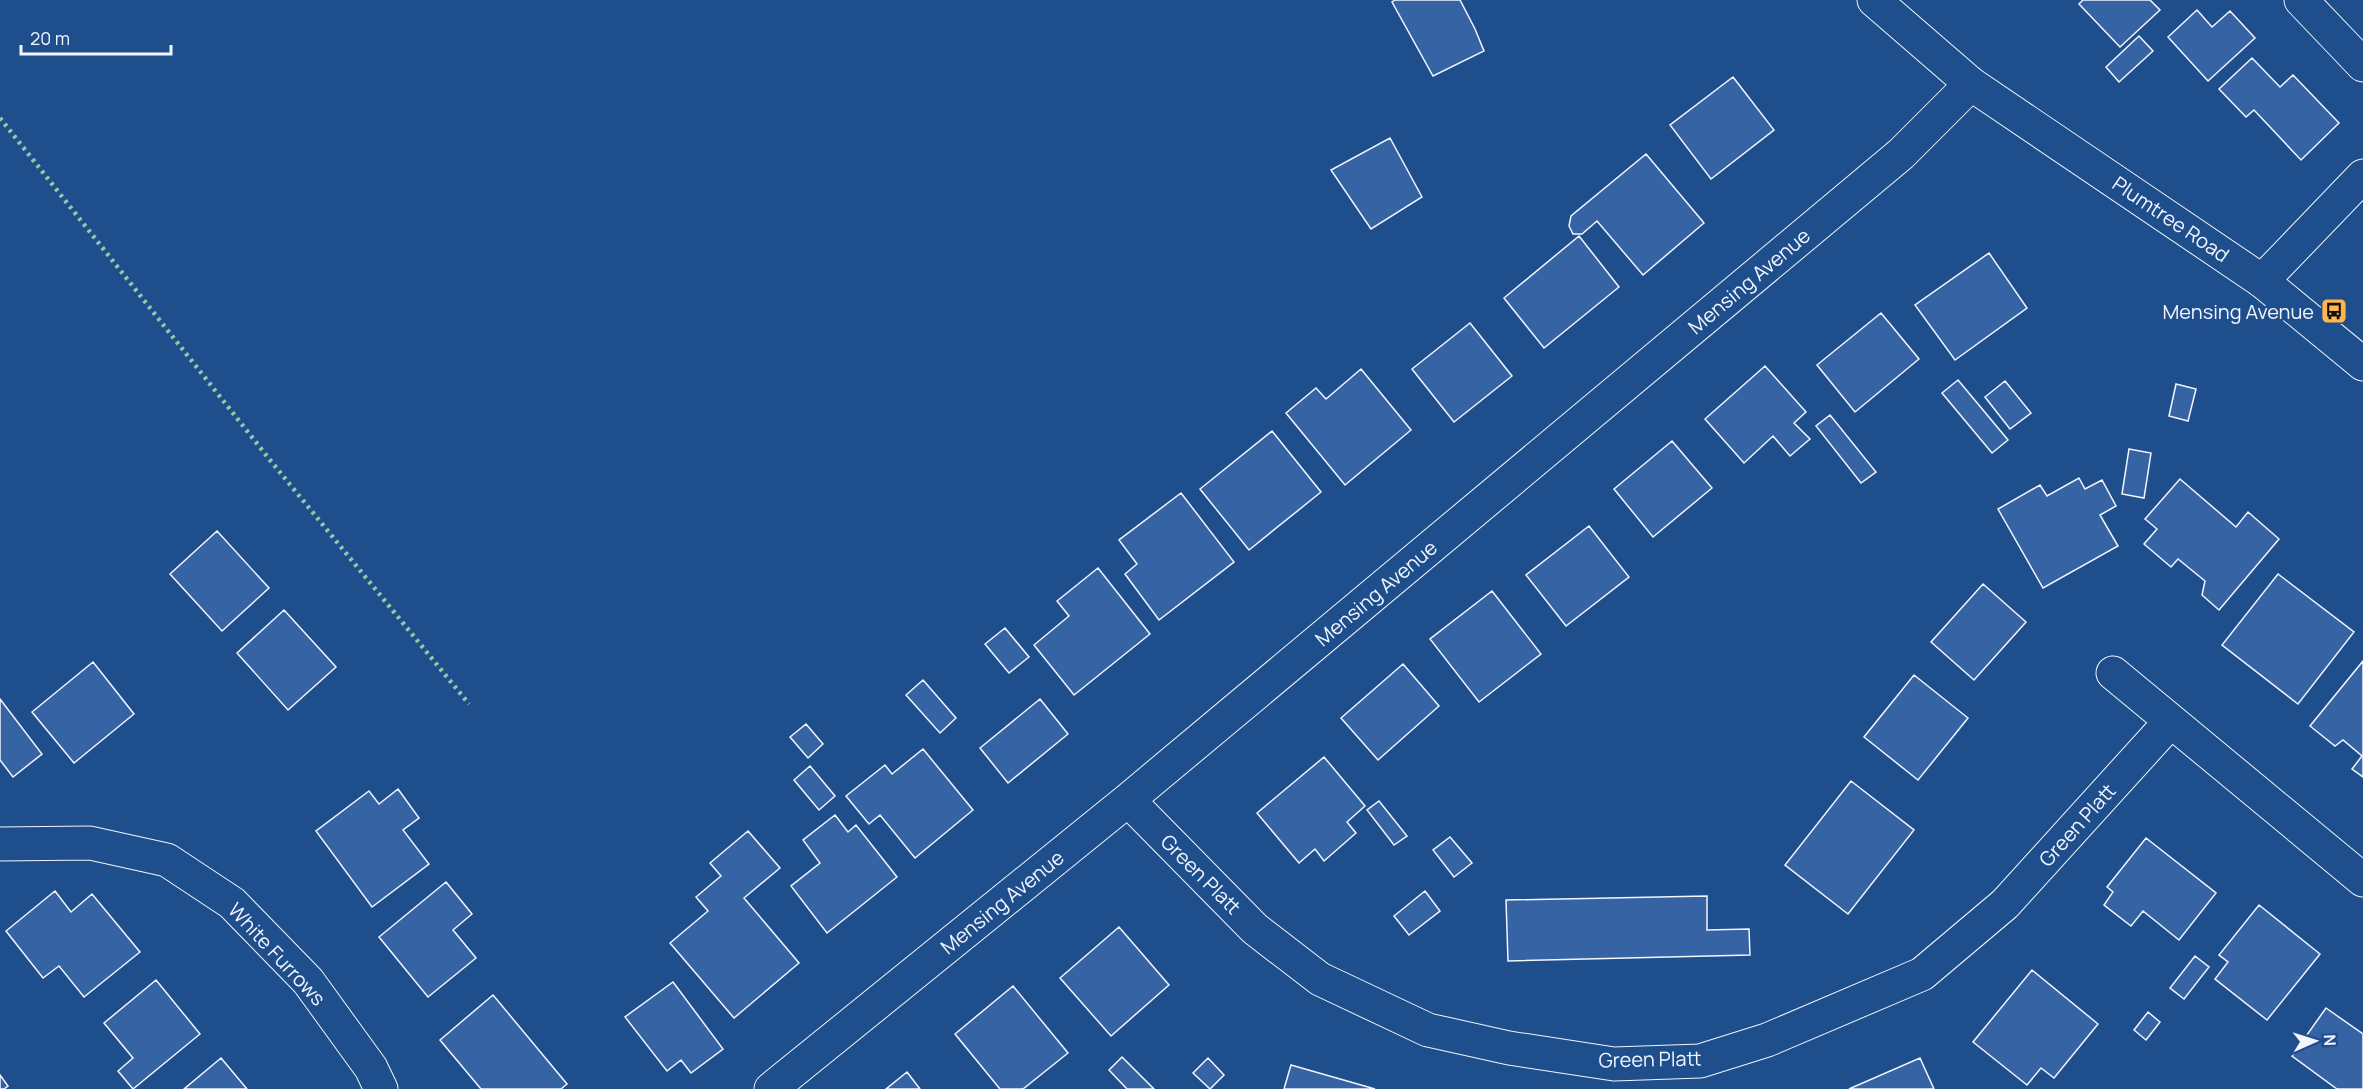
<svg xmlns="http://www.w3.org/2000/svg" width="2363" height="1089" font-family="Manrope,sans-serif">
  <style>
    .building { fill: #3563a3; stroke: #f2f6ff; stroke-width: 1.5 }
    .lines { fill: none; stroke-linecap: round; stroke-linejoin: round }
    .street-casing { stroke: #f2f6ff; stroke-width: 35 }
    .secondary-casing { stroke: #f2f6ff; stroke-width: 35 }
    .street { stroke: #1f4e8c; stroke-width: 33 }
    .secondary { stroke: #1f4e8c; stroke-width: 33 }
    .hedge { stroke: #97c8a6; stroke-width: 4.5; stroke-dasharray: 3 4.5; stroke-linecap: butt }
    .labels { text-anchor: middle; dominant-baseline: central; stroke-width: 4.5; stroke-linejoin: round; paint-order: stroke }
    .street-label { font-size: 20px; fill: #f2f6ff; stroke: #1f4e8c }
    .poi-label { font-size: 20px; fill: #f2f6ff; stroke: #1f4e8c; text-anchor: end }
  </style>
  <rect width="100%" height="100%" fill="#1f4e8c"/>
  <!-- building -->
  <path class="building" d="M1395 0H1460L1475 29 1484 51 1433 76 1392 2Z
    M2083 0H2150L2160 10 2120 47 2079 4Z
    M2197 10 2212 27 2230 11 2255 38 2208 81 2168 37Z
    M2139 36 2153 51 2119 82 2106 67Z
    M2252 58 2280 87 2293 75 2339 123 2301 160 2254 110 2246 117 2219 89Z
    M1733 77 1774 130 1711 179 1670 125Z
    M1390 138 1422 197 1371 229 1331 170Z
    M1646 154 1704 223 1643 275 1597 221 1582 234H1573L1569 226 1571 216Z
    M1579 236 1619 287 1544 348 1504 298Z
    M1989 253 2027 308 1955 360 1915 305Z
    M1881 313 1919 359 1855 412 1817 365Z
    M1470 323 1512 376 1454 422 1412 369Z
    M1765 366 1806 412 1794 423 1810 439 1790 456 1773 436 1744 463 1705 419Z
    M1361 369 1411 430 1345 485 1286 413 1316 388 1326 399Z
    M1958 380 2008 440 1992 453 1942 393Z
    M2005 381 2031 413 2010 429 1985 397Z
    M2176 384 2196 389 2188 421 2169 416Z
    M1830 415 1876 472 1861 483 1816 426Z
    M1272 431 1321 492 1249 550 1200 489Z
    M1672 441 1712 488 1653 537 1614 489Z
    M2129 449 2151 453 2144 498 2122 494Z
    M2079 478 2085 489 2102 480 2116 506 2100 515 2118 546 2043 588 1998 509 2040 485 2047 496Z
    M2180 479 2236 527 2248 512 2279 539 2219 610 2202 595 2205 581 2178 559 2171 567 2144 544 2157 529 2145 519Z
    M1181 493 1234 562 1159 620 1125 574 1137 564 1119 540Z
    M1589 526 1629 577 1566 626 1526 575Z
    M217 531 269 588 222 631 170 574Z
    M1098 568 1150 634 1074 695 1034 645 1069 616 1057 601Z
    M2278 574 2354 632 2298 704 2222 645Z
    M1983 584 2026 622 1974 680 1931 642Z
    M1492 591 1541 654 1479 702 1430 639Z
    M284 610 336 667 288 710 237 653Z
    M1005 628 1029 657 1009 673 985 644Z
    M2363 661V777L2352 769 2362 756 2343 740 2335 746 2310 726Z
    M93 662 134 714 74 763 32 712Z
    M1403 664 1439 706 1378 760 1341 718Z
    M1914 675 1968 718 1918 780 1864 737Z
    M923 680 956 718 940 733 906 695Z
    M0 699 42 754 13 777 0 760Z
    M1040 699 1068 734 1008 783 980 748Z
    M806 724 823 744 808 758 790 737Z
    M923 749 973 810 915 858 880 815 869 824 846 796 885 765 892 774Z
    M1324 757 1365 806 1347 822 1356 833 1324 861 1315 849 1299 863 1257 813Z
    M810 766 835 796 819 810 794 780Z
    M1851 781 1914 830 1848 914 1785 865Z
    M398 789 419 818 403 830 429 864 372 907 316 831 369 791 379 804Z
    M1379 801 1407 836 1394 845 1367 810Z
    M835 815 848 832 856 825 897 877 827 933 791 886 820 863 803 840Z
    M748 831 780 868 744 898 799 963 734 1018 670 943 708 911 696 897 721 876 710 863Z
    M1450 837 1472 863 1454 877 1433 850Z
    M2146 838 2216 893 2179 940 2143 911 2131 926 2104 905 2113 892 2107 887Z
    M446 882 472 914 453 930 476 958 428 997 379 937Z
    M55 891 71 912 92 894 140 952 84 997 59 966 43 978 6 931Z
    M1425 891 1440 911 1409 935 1394 916Z
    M1707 896V930L1749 929 1750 955 1508 961 1506 900Z
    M2259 905 2320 954 2267 1020 2215 979 2228 962 2219 955Z
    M1119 927 1169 985 1111 1036 1060 978Z
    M2195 956 2209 967 2184 999 2170 988Z
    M2032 970 2098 1024 2054 1078 2041 1068 2027 1085 1973 1042Z
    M156 980 200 1034 133 1089 118 1071 133 1058 104 1023Z
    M673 982 723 1049 691 1073 681 1060 667 1071 625 1017Z
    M1013 986 1068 1053 1023 1089H1000L955 1034Z
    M493 995 567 1084 561 1089H481L440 1040Z
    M2326 1008 2363 1034V1089H2337L2292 1056Z
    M2148 1012 2160 1022 2146 1040 2134 1030Z
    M1122 1057 1154 1089H1127L1109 1070Z
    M221 1058 247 1089H184Z
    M1208 1058 1224 1075 1210 1089 1193 1073Z
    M1920 1058 1934 1089H1849Z
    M1291 1065 1375 1089H1284Z
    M907 1072 920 1089H886Z
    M0 1075 8 1086 4 1089H0Z"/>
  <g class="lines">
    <defs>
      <path id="street" d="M2301 0 2363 65
        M2262 281 2363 176
        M2113 673 2171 721
        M1128 800 1255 929 1320 979 1428 1030 1509 1048 1614 1064 1700 1061 1767 1040 1922 974 2005 904 2171 721 2363 880
        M0 844 90 843 167 860 232 903 308 981 371 1068 381 1089
        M771 1089 1128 800 1901 154 1971 84"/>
      <path id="secondary" d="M1874 0 1971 84 2262 281 2363 364"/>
    </defs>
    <!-- street casing -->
    <use href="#street" class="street-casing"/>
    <!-- secondary casing -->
    <use href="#secondary" class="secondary-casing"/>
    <!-- street -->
    <use href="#street" class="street"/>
    <!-- secondary -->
    <use href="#secondary" class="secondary"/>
    <!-- hedge -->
    <path class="hedge" d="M0 118 270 460 469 704"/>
  </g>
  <!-- icons -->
  <defs>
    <symbol id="bus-square" viewBox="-11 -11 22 22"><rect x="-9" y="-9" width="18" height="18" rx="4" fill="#ffb74d" stroke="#1f4e8c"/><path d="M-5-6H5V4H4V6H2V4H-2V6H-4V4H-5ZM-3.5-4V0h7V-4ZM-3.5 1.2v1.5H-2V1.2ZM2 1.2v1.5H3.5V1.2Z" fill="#111"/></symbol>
  </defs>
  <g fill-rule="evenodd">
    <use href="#bus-square" x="2319" y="296" width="30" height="30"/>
  </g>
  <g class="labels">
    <!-- street labels -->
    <g class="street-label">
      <text transform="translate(2171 219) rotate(34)">Plumtree Road</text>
      <text transform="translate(1749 281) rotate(-40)">Mensing Avenue</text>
      <text transform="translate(1376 593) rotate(-40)">Mensing Avenue</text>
      <text transform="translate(2077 825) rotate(-48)">Green Platt</text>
      <text transform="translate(1201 874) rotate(45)">Green Platt</text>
      <text transform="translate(1002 902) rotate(-39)">Mensing Avenue</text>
      <text transform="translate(277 954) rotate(47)">White Furrows</text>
      <text transform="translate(1650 1059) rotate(-1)">Green Platt</text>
    </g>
    <!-- poi labels -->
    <g class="poi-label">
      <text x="2314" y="311">Mensing Avenue</text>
    </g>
  </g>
  <!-- north arrow -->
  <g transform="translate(2315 1041) rotate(87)" stroke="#1f4e8c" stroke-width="4.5" paint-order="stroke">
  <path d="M0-4.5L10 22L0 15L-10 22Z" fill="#f2f6ff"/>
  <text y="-9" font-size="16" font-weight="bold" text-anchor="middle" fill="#f2f6ff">N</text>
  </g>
  <!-- scale -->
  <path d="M21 45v9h150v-9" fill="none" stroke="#f2f6ff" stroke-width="3"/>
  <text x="30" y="45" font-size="18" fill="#f2f6ff" stroke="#1f4e8c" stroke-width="4.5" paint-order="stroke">20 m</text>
</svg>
